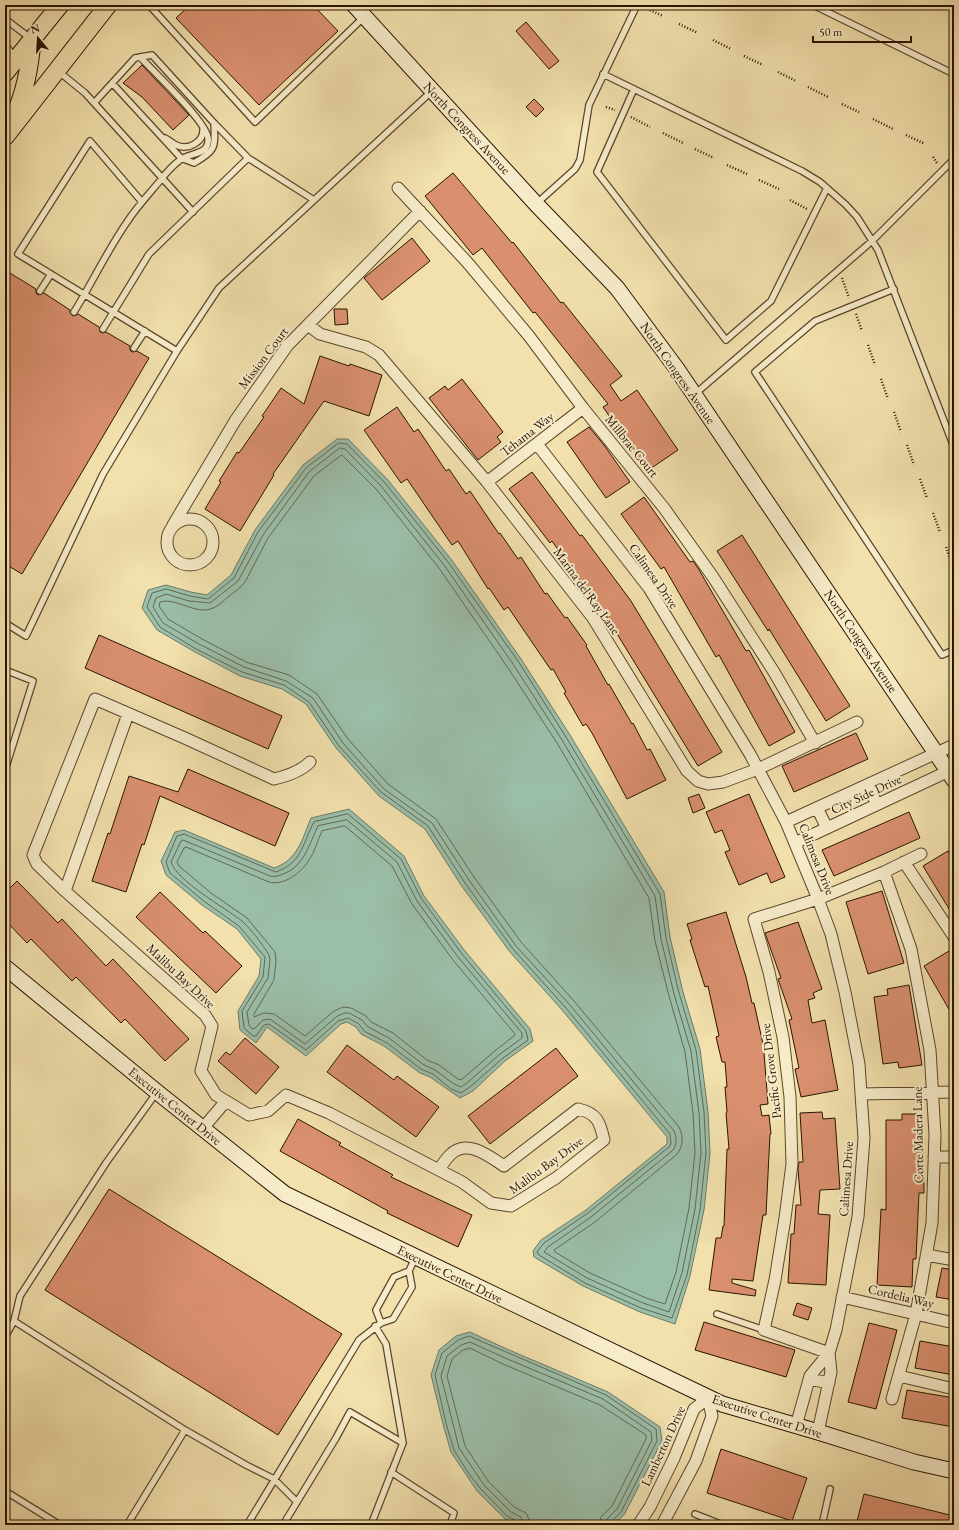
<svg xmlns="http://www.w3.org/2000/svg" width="959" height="1530" font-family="'EB Garamond',serif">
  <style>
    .water { fill: #9bbea9; stroke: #6d7a66 }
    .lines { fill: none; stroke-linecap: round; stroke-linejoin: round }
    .shore { stroke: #626855; stroke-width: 1 }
    .building { fill: #da906f; stroke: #281301 }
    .lane-casing { stroke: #5a462c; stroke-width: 8 }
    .street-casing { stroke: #5a462c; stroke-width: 13 }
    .secondary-casing { stroke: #281301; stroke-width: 17 }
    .primary-casing { stroke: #281301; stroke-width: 19 }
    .path { stroke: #281301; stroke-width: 2.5; stroke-dasharray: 1 2; stroke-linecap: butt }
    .lane { stroke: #f7ecca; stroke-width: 5.5 }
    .street { stroke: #f7ecca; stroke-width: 11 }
    .secondary { stroke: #f7ecca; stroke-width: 15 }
    .primary { stroke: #f2e1ad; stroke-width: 17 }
    .labels { text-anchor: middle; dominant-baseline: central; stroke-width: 4; stroke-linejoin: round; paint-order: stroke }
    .street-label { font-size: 13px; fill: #281301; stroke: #f7ecca }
  </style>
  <rect width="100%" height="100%" fill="#f2e1ad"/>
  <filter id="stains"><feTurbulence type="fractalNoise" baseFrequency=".005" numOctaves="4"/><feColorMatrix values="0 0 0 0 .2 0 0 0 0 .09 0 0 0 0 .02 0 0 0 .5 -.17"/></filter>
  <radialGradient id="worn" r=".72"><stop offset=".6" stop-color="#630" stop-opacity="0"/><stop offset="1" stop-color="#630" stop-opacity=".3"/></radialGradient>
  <!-- water -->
  <path class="water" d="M337 439H348L388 480 451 559 521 659 570 735 664 892 670 937 683 992 700 1049 708 1112 710 1153 704 1210 690 1276 675 1324 640 1312 583 1286 534 1257 533 1251 541 1240 586 1210 667 1144V1137L563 1011 510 952 461 885 425 829 379 796 336 748 306 704 282 689 240 676 195 652 157 630 142 608 148 590 166 585 191 592 207 595 231 575 255 530 303 465Z
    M349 809 404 856 424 896 465 951 530 1029 533 1041 505 1061 473 1091 460 1098 430 1077 420 1073 384 1046 361 1034 356 1027 347 1022 341 1024 306 1056 267 1027 256 1043 240 1030 238 1011 259 976 261 959 237 929 202 905 166 875 161 861 175 832 184 830 274 868C298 860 302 839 311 818Z
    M470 1332 509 1350 608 1392 660 1427 662 1441 624 1515 614 1524 518 1525 505 1519 477 1491 451 1452 444 1428 431 1375 439 1350 456 1336Z"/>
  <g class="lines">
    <!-- shore -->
    <path class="shore" d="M339 443 347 444 385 483 448 562 518 661 566 737 660 894 666 938 679 993 696 1050 704 1112 706 1153 700 1210 687 1275 672 1318 641 1308 585 1283 539 1255 537 1252 544 1243 588 1213 669 1147 671 1144 670 1134 566 1008 513 949 465 883 428 826 381 792 339 746 309 702 284 685 242 672 196 649 160 627 147 607 152 593 166 589 190 596 208 599 234 578 258 532 306 468Z
      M340 448 345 449 381 486 444 565 513 664 562 740 655 896 661 939 674 994 691 1051 699 1113 701 1153 695 1209 682 1273 669 1312 643 1303 587 1278 544 1252 548 1247 591 1217 672 1151C677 1146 677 1137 674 1131L570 1005 516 946 469 880 432 823 384 789 343 743 313 698 286 681 244 667 199 644 163 623 153 607 156 598 166 594 189 601 210 603 238 581 263 535 309 472Z
      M342 455 377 490 439 568 508 668 557 743 649 898 655 941 669 996 685 1052 693 1113 695 1153 689 1208 676 1272 665 1304 646 1298 590 1273 555 1252 554 1250 595 1222 676 1155C683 1148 684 1136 679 1127L574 1001 521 942 474 877 436 819 388 784 348 739 317 694 289 675 246 662 202 639 168 619 159 606 160 602C177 597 196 616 213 608 219 606 223 601 228 597 234 592 241 588 245 582L268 538 314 476Z
      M348 814 401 859 421 898 462 954 526 1031 528 1040 503 1058 470 1087 461 1093 451 1089 433 1074 421 1069 387 1043 364 1031 359 1024 348 1018 338 1021 306 1050 269 1024 264 1025 256 1036H253L244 1028 242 1011 263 977 265 957 239 926 205 902 170 873 166 862 177 836 184 834 276 872C303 862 302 844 314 822Z
      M347 820 397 862 417 901 458 957 522 1033V1038L500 1054 467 1083 461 1087 454 1084 435 1070 424 1065 389 1038 368 1027 362 1020 349 1013H344L336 1017 305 1044 270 1019 263 1020 255 1028 252 1029 249 1025 247 1012 268 978 270 960 269 955C263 945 251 929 242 921 224 907 178 882 171 862L181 841 183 840 270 876C275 877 278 876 283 874 304 867 309 844 318 826Z
      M345 826 392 866 412 904 453 960 515 1034 514 1036 496 1050 461 1080 458 1079 439 1065 427 1060 393 1033 371 1022 366 1016 351 1008 343 1007 334 1011 305 1036 274 1014 264 1013 254 1017V1014L274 980 276 960 275 952 247 918 211 893 179 866 177 862 184 848 186 847 269 882C284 886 301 873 309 860 315 852 317 841 322 831Z
      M519 1525 517 1521 507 1516 480 1488 469 1474 454 1450 447 1427 435 1375 442 1353 458 1340 469 1336 606 1395 656 1429 657 1441 621 1512 612 1521 610 1525
      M524 1525 521 1517 511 1512 484 1485 459 1448 441 1376 447 1356 461 1345 470 1342 505 1358 603 1399 651 1432 652 1440 617 1509 607 1519 605 1525
      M530 1525 529 1519 526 1513 514 1507 488 1481 465 1446 447 1376 452 1359 463 1350 470 1348 503 1364 600 1405 646 1435V1439L612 1506 601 1517 599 1525"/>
  </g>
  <!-- building -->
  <path class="building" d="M190 5H313L338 31 259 105 176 18Z
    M526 22 559 61 549 69 516 31Z
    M142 65 189 115 173 130 142 97 123 83Z
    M534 99 544 109 536 117 526 107Z
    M453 173 512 243 513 242 561 303 563 302 622 376 610 385 621 401 637 390 678 450 647 471 603 407 608 404 535 312 533 313 482 248 473 255 425 196Z
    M412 238 430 261 382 300 364 278Z
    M5 270 36 289V293L38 295 44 293 70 310V312L72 315 74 316 78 314 99 327 100 332 103 333 106 332 130 346V350L132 352 137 351 149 358 22 574 5 564Z
    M334 309H347L348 324 335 325Z
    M320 356 349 366 350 364 382 375 369 416 324 401 273 474 274 475 240 531 205 509 221 482 219 481 237 452 239 453 264 417 262 416 281 388 304 404Z
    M462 379 503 432 497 437 501 442 478 460 429 398 445 386 448 390Z
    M397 407 414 432 418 429 446 471 449 469 466 494 470 491 499 534 500 533 518 559 521 557 545 594 547 593 565 618 567 617 587 645 586 646 608 685 609 684 632 724 633 723 647 750 650 749 666 780 627 799 592 733 586 724 583 726 564 693 566 692 553 669 551 670 508 607 504 610 489 588 488 589 458 541 452 545 407 479 401 483 364 430Z
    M589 427 604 445 630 482 606 498 567 442Z
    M532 472 580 536 582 535 631 601 722 752 698 766 600 606 599 607 552 541 550 543 509 489Z
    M644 497 690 562 693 561 698 568 746 651 749 650 795 732 769 746 719 655 716 657 664 567 661 569 621 514Z
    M742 535 850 706 826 721 769 629 768 631 717 551Z
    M99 635 282 716 268 749 85 668Z
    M856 733 868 759 794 792 782 766Z
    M188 769 289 813 275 846 160 796 144 845 142 844 126 892 92 881 108 833 110 834 129 776 178 792Z
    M699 794 705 808 693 813 688 798Z
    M749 794 785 877 771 883 767 873 739 885 725 852 730 850 722 830 715 833 706 812Z
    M909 812 920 838 834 876 822 850Z
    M948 851 954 862V917L923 866Z
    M17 881 58 923 62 919 106 966 113 959 189 1039 165 1061 125 1019 121 1023 76 977 72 981 31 939 27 943 5 920V893Z
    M882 891 904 963 868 974 846 902Z
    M160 892 203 933 205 931 242 966 216 993 136 917Z
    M726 912 746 977 752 1003H754L765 1053H764L768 1104 760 1105 762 1116 769 1115 771 1134H770L766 1215H763L753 1281 732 1279V1283L756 1290 755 1296 709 1290 716 1238H721L723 1226H724L727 1149H729L726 1113 727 1112 725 1087H727L725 1062H722L716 1037 719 1036 708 986 705 987 690 940 692 939 687 924Z
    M798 922 822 989 813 993 815 998 808 1000 812 1023 825 1020 838 1090 801 1097 795 1069 799 1068 789 1020 792 1019 778 979 781 978 765 933Z
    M949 951 954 959V1018L924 966Z
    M909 985 922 1065 899 1068 898 1062 883 1064 874 997 888 995 887 989Z
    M245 1038 279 1067 256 1094 218 1061 226 1052 230 1055Z
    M347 1045 394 1080 397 1076 439 1107 416 1137 327 1072Z
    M556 1048 578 1076 490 1144 468 1116Z
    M822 1112 823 1119 835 1118 840 1189 820 1190 818 1214 830 1215 826 1285 788 1283 791 1234H794L796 1205H801L798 1169 799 1162H803L800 1113Z
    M902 1114H923L924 1193H919L916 1259H913L912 1287 877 1285 881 1209 886 1210V1120H902Z
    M298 1119 341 1143 339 1145 393 1175 391 1177 472 1215 458 1247 387 1213 388 1211 280 1151Z
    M109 1189 342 1334 278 1435 45 1290Z
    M942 1268 954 1270V1300L936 1297Z
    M797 1303 812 1308 808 1320 793 1315Z
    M704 1322 795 1350 786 1377 695 1350Z
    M869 1323 897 1330 876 1409 848 1402Z
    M920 1341 954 1347V1375L915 1368Z
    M907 1390 954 1398V1427L902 1418Z
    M721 1449 807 1478 792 1521 707 1493Z
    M864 1494 954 1516 952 1525H856Z"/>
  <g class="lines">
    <defs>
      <path id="lane" d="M149 5 255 122 364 17
        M813 5 954 74
        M5 19 30 38
        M5 45 15 57
        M58 71 85 93 193 212
        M603 74 802 171 820 182 846 205 857 217 878 250 954 447
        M112 83 181 158 194 163C217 150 215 147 214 123
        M634 89 597 172 726 340 771 301 827 188
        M94 103 135 58 152 55 214 123 248 158
        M165 138C169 140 172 143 176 145 188 151 204 142 203 129
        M142 202 90 141 18 254 177 351 219 288 432 91
        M536 204 575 169 580 160 589 105 637 5
        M894 289 815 321 755 372 942 655 954 650
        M40 291 51 274
        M74 312C92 283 107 251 127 222 136 208 148 195 159 182 165 174 172 166 180 160 189 152 210 156 208 138 206 121 154 72 140 57
        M103 329 149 254 248 158 314 200
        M134 348 145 331
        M695 394 872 241 954 159
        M5 623 26 636 103 474 177 351
        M5 670 33 681 5 770
        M717 1314 764 1330
        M14 1321 185 1430 246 1465 274 1479 297 1502
        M381 1323 376 1310 394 1277 409 1271
        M5 1337 14 1321 20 1296 106 1163 157 1092
        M391 1472 454 1513 450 1525
        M5 1491 60 1525
        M695 1514 723 1525
        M127 1525 185 1430
        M247 1525 359 1340 381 1323 393 1319 412 1287 409 1271 415 1258
        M283 1525 336 1438 350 1412 403 1443
        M371 1525 403 1443 386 1344 375 1326
        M822 1525 830 1489"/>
      <path id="street" d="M398 188 467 262 529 336 583 408 664 508 713 577 774 672 815 743
        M308 325 320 334 366 347 379 355 487 482 593 618 687 771 698 781 708 784 723 782 758 769 857 722
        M537 444 649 588 750 754 786 822 818 899 831 934 845 992 859 1064 864 1138 858 1217 836 1330 829 1353 831 1372 818 1432
        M487 482 583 408
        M167 542a23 23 0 1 1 46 0a23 23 0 1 1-46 0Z
        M173 525 235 421 287 346 420 211
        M310 762C301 771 287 776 274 779L187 739 95 699 33 855 37 864 65 891 205 1015 212 1026 201 1071 216 1095 249 1115 268 1111 286 1095 329 1113 462 1182 491 1203 511 1206 556 1178 604 1140C600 1122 597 1113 578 1109L504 1166C489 1156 467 1138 450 1155 446 1159 442 1165 439 1170
        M867 785 877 804
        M817 808 827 828
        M786 822 954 745
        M795 843 953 769
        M904 862 954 937
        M884 872 911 949 930 1050 935 1135 932 1223 916 1314 892 1399
        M65 891 128 714
        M862 1094 954 1092
        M203 1128 226 1101
        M934 1157H954
        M927 1255 954 1260
        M842 1297 954 1323
        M829 1353 764 1330 775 1280 785 1218 792 1164 790 1097 783 1037 769 972 754 919 818 899 884 872 921 854
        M899 1376 954 1389
        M809 1379 829 1383
        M796 1426 810 1376 829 1353
        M638 1525 650 1507 674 1458 694 1409 708 1398 712 1416 696 1461 662 1525"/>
      <path id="secondary" d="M354 5 536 204 617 288 677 369 954 780
        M5 967 157 1092 285 1194 722 1404 818 1432 914 1462 954 1471"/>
      <path id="primary" d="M5 73 60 5
        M15 114C26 90 30 66 32 40
        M5 137 108 5"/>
    </defs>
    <!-- lane casing -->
    <use href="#lane" class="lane-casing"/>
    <!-- street casing -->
    <use href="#street" class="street-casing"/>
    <!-- secondary casing -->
    <use href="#secondary" class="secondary-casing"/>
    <!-- primary casing -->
    <use href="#primary" class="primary-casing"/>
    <!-- path -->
    <path class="path" d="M650 10 663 16
      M679 24 698 33
      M713 40 731 49
      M744 56 763 65
      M778 72 796 81
      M808 87 828 97
      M842 104 859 112
      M606 107 615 110
      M631 117 650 127
      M873 119 893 129
      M663 133 683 143
      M906 135 925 144
      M695 149 714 158
      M933 157 937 163
      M727 165 747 174
      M759 180 779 189
      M790 200 807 209
      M842 278 849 298
      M856 314 862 331
      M868 345 875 365
      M881 379 888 399
      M894 412 901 432
      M907 445 914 465
      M920 479 927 498
      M933 513 940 532
      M946 547 953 567"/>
    <!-- lane -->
    <use href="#lane" class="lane"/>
    <!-- street -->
    <use href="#street" class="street"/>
    <!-- secondary -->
    <use href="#secondary" class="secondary"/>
    <!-- primary -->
    <use href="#primary" class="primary"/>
  </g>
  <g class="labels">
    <!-- street labels -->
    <g class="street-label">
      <text transform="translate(467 128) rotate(47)">North Congress Avenue</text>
      <text transform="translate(263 358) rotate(-53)">Mission Court</text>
      <text transform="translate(678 373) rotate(55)">North Congress Avenue</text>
      <text transform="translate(527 434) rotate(-38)">Tehama Way</text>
      <text transform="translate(632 446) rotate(51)">Millbrae Court</text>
      <text transform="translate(654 576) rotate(55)">Calimesa Drive</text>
      <text transform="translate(587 591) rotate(54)">Marina del Ray Lane</text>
      <text transform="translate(861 641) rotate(56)">North Congress Avenue</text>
      <text transform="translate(866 794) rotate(-25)">City Side Drive</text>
      <text transform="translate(817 859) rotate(68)">Calimesa Drive</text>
      <text transform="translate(181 976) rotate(43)">Malibu Bay Drive</text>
      <text transform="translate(771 1071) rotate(-97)">Pacific Grove Drive</text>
      <text transform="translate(175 1106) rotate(39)">Executive Center Drive</text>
      <text transform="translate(918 1135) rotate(-91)">Corte Madera Lane</text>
      <text transform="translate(546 1165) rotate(-36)">Malibu Bay Drive</text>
      <text transform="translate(846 1179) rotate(-86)">Calimesa Drive</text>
      <text transform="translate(450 1274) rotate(26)">Executive Center Drive</text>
      <text transform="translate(901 1296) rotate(13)">Cordelia Way</text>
      <text transform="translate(767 1416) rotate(18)">Executive Center Drive</text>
      <text transform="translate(663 1446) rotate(-65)">Lamberton Drive</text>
    </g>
  </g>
  <!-- margin -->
  <rect width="959" height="1530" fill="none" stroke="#f2e1ad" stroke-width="20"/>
  <rect x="6" y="6" width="947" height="1518" fill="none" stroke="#281301" stroke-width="2"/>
  <rect x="10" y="10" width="939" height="1510" fill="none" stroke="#281301"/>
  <!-- north arrow -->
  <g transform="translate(38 38) rotate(342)" stroke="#f7ecca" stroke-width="3" paint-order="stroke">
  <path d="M0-3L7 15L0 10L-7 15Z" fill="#281301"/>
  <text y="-6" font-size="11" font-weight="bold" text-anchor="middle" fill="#281301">N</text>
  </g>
  <!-- scale -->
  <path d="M813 36v6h98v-6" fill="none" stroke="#281301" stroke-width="2"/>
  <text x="819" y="36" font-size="12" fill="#281301" stroke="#f7ecca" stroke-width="3" paint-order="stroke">50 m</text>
  <rect width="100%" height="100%" filter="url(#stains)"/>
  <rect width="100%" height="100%" fill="url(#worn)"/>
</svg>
